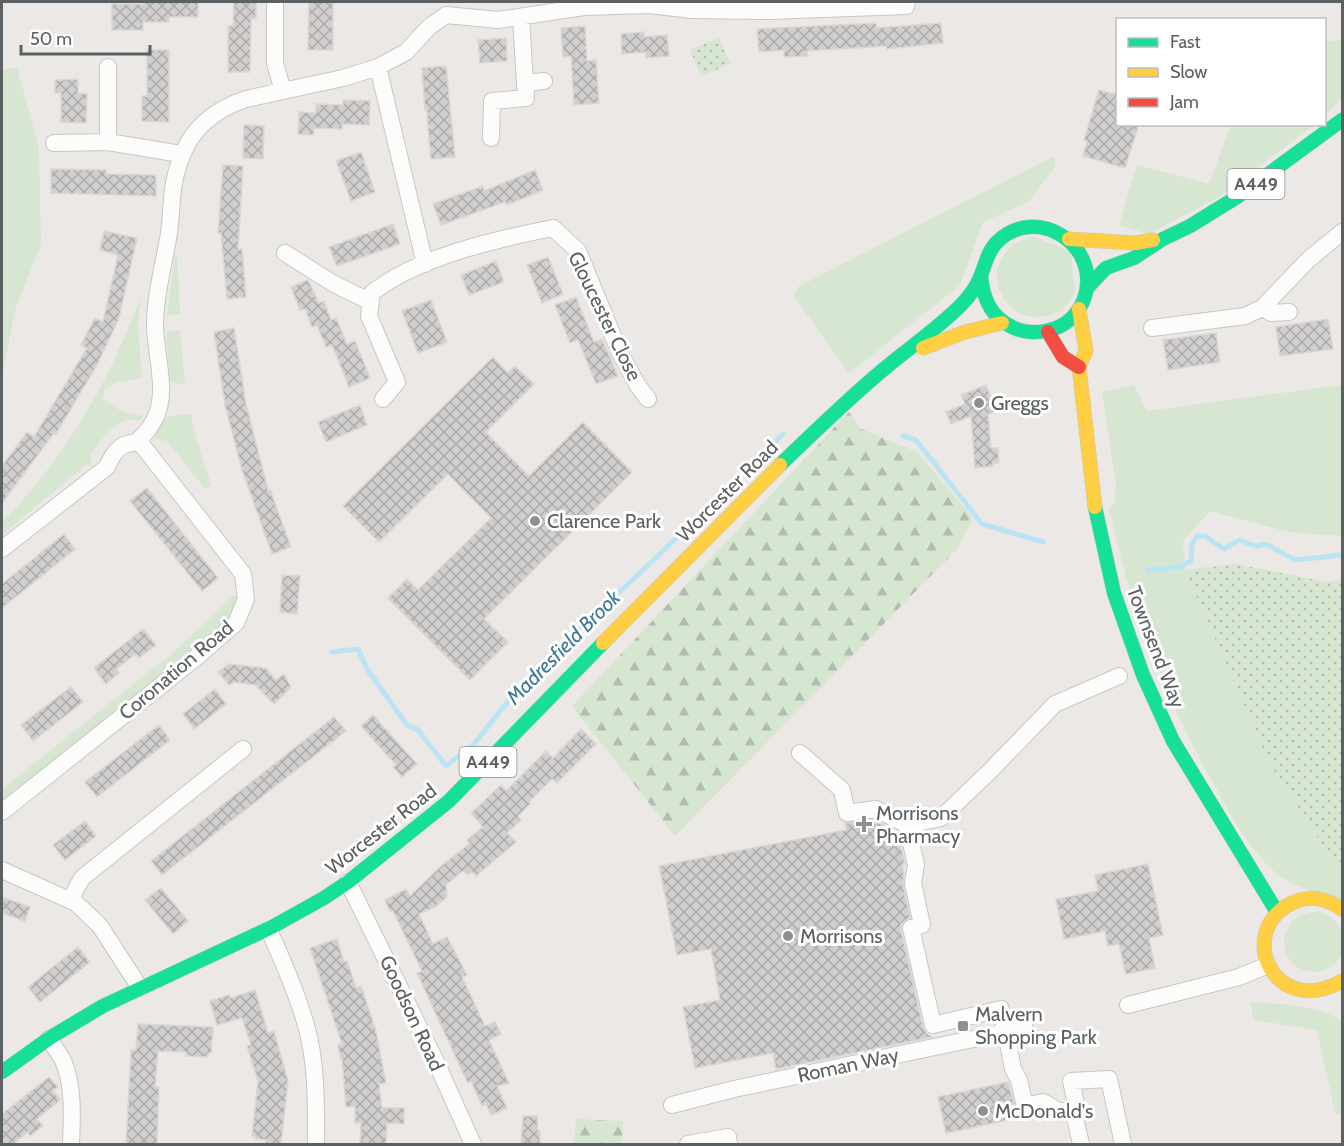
<svg xmlns="http://www.w3.org/2000/svg" width="1344" height="1146" font-family="Cabin,sans-serif">
  <style>
    .green { fill: #d6e6d1 }
    .forest { fill: url(#forest-firs) }
    .park { fill: url(#park-dots) }
    .lines { fill: none; stroke-linecap: round; stroke-linejoin: round }
    .stream { stroke: #bae4f4; stroke-width: 5 }
    .building { fill: url(#building-cross-hatch); stroke: #dad7d4; stroke-width: 1.5 }
    .street-casing { stroke: #c7c7c7; stroke-width: 18 }
    .fast-casing { stroke: #c7c7c7; stroke-width: 15 }
    .slow-casing { stroke: #c7c7c7; stroke-width: 15 }
    .jam-casing { stroke: #c7c7c7; stroke-width: 15 }
    .street { stroke: #fcfcfb; stroke-width: 16 }
    .fast { stroke: #16e098; stroke-width: 14 }
    .slow { stroke: #ffcf43; stroke-width: 14 }
    .jam { stroke: #f24e42; stroke-width: 14 }
    .poi-dot { fill: #8d9090; stroke: #fff; stroke-width: 2 }
    .labels { text-anchor: middle; dominant-baseline: central; stroke-width: 6; stroke-linejoin: round; paint-order: stroke }
    .shield { fill: #fff; stroke: #8c9092; stroke-width: 1.5 }
    .shield-label { font-size: 18px; font-weight: bold; fill: #5b6063 }
    .street-label { font-size: 20px; fill: #5b6063; stroke: #fff }
    .poi-label { font-size: 20px; fill: #5b6063; stroke: #fff; text-anchor: start }
    .water-label { font-size: 21px; font-style: italic; fill: #3e799b; stroke: #fff }
  </style>
  <defs>
    <pattern id="forest-firs" width="22" height="20" patternUnits="userSpaceOnUse" patternTransform="scale(1.5)"><rect width="22" height="20" fill="#d6e6d1"/><path d="M5 1l3.5 6h-7zM16 11l3.5 6h-7z" fill="#b1bead"/></pattern>
    <pattern id="park-dots" width="8" height="8" patternUnits="userSpaceOnUse" patternTransform="scale(1.5)"><rect width="8" height="8" fill="#d6e6d1"/><path d="M2 2h.1M6 6h.1" fill="none" stroke="#b1bead" stroke-width="1.8" stroke-linecap="round"/></pattern>
    <pattern id="building-cross-hatch" width="8" height="8" patternUnits="userSpaceOnUse" patternTransform="scale(1.5)"><rect width="8" height="8" fill="#d1cfce"/><path d="M0 0l8 8M0 8l8-8" fill="none" stroke="#adabab"/></pattern>
  </defs>
  <rect width="100%" height="100%" fill="#ebe8e5"/>
  <!-- green -->
  <path class="green" d="M1342 39V99L1325 115 1324 43Z
    M17 67 39 149 41 244 15 310 2 377V70Z
    M1231 125H1314L1219 197 1148 234 1119 225 1137 165 1209 184Z
    M1054 156 1055 167 1029 201 983 222 960 285 849 373 794 296 798 287Z
    M1033 236 1071 252 1075 293C1071 299 1066 307 1060 311 1016 335 975 282 1011 246 1016 241 1026 239 1033 236Z
    M175 254H177L180 314 167 316Z
    M140 298 138 326 142 378 115 383 105 389 103 398C115 410 127 413 143 416L140 421C136 420 133 419 130 419 114 422 98 443 90 456L92 466 86 465 2 535V522C63 462 111 379 140 298Z
    M180 330 185 385 170 381 166 332Z
    M1134 385 1147 411 1342 385V536L1289 532 1210 511 1183 541 1185 570 1270 763 1329 855 1342 871V900C1320 893 1294 889 1276 873 1250 851 1232 817 1216 788 1166 699 1130 608 1109 508L1115 502 1116 484 1102 392Z
    M191 414 196 437 211 485 205 489 167 441 154 439C156 431 163 426 166 417Z
    M232 596 240 597 230 621 2 804V789L174 652Z
    M1284 942a30 30 0 1 1 60 0a30 30 0 1 1-60 0Z
    M1250 1002C1280 1004 1316 1005 1342 1021V1115L1335 1113 1317 1030 1254 1020Z"/>
  <!-- forest -->
  <path class="forest" d="M849 412 861 429 917 452 973 518 957 549 675 836 572 706Z
    M576 1119 623 1121 622 1144H574Z"/>
  <!-- park -->
  <path class="park" d="M719 38 730 64 701 76 690 50Z
    M1235 564 1327 582 1342 579V871L1329 855 1270 764 1185 570Z"/>
  <g class="lines">
    <!-- stream -->
    <path class="stream" d="M903 436 916 440 982 524 1043 542
      M1148 570 1180 567 1191 561 1192 544 1197 536H1205L1224 549 1240 540 1255 546 1266 544 1295 560 1342 555
      M332 652 358 649 367 669 407 725 418 730 446 766 474 744 520 686 590 618 637 576 783 434"/>
  </g>
  <!-- building -->
  <path class="building" d="M143 2H198V17H169V22H143V30H112V4H143Z
    M234 2H256V19H251L250 72H228V26H233Z
    M309 2H333V50H308Z
    M876 23 877 28 941 23 943 43 887 49 886 46 807 51 808 56 784 57V50L759 52 757 29Z
    M585 26 587 61 596 60 599 103 574 105 571 56 563 57 561 28Z
    M644 32V37L667 35 669 56 646 58V52L622 54 621 34Z
    M506 38 507 61 480 63 478 40Z
    M147 50H169V122L142 121V96H147Z
    M446 66 455 157 431 159 428 128 432 127 428 126 427 111H425L422 68Z
    M78 79V93L87 94 86 123 61 122V93H55V80Z
    M1099 90 1118 95V124H1139L1125 168 1083 156 1087 141 1084 140Z
    M343 100 370 101 369 125 342 124V129L314 128 313 135 298 134 299 112 316 113V104L343 105Z
    M244 125 264 126 263 159 243 158Z
    M361 152 375 192 351 201 336 161Z
    M223 165 243 166 238 250 242 249 246 297 227 299 221 233H218Z
    M51 169 106 170V174L156 175V196L51 193Z
    M535 170 543 190 507 205 505 202 441 225 433 204 483 186 484 191Z
    M393 224 400 244 337 266 329 247Z
    M104 231 137 238 119 318 97 365 56 434 54 433 2 503V466L27 432 34 437 87 348 81 345 95 318 103 322 118 255 100 250Z
    M548 257 563 294 542 303 527 265Z
    M496 261 504 282 469 295 461 275Z
    M308 280 319 303 324 301 331 320 336 318 347 344 355 341 370 378 349 387 332 345 326 347 317 325 312 327 305 309 300 310 291 287Z
    M576 297 594 342 602 339 618 376 596 384 578 340 570 343 555 305Z
    M431 300 447 342 418 353 402 311Z
    M1328 319 1333 349 1280 356 1276 327Z
    M234 328 246 404 268 490 270 489 291 547 272 554 242 470 225 405 214 332Z
    M1216 333 1220 362 1168 370 1163 340Z
    M493 357 508 373 515 366 534 384 486 432 529 476 583 422 632 472 484 619 508 642 470 680 388 598 407 579 418 590 491 518 448 474 379 542 343 506Z
    M986 385 997 411 988 414 991 448H998L999 463H993V466L975 468 971 416 951 424 946 412 965 404 961 395Z
    M360 405 367 425 326 442 318 422Z
    M147 488 218 578 202 591 130 501Z
    M64 534 75 549 2 608V584Z
    M282 575 300 576 297 614 280 612Z
    M143 629 156 645 139 658 136 654 116 669 119 673 106 684 94 668Z
    M229 664 266 668 276 680 284 674 291 687 274 704 255 685 234 682 229 685 218 672Z
    M71 687 83 702 33 741 21 725Z
    M215 689 226 704 194 729 183 714Z
    M373 715 417 764 402 777 393 767 396 765 361 726Z
    M334 717 346 731 162 875 151 861Z
    M159 725 170 740 97 797 85 782Z
    M581 729 596 744 557 783 552 779 529 802 530 804 518 816 521 820 507 833 516 842 476 876 472 872 468 875 464 871 461 872 446 885 447 897 435 907 419 914 433 944 447 937 467 975 462 977 485 1026 495 1022 501 1034 489 1040 509 1083 497 1086 507 1108 491 1115 486 1104 482 1106 471 1081 468 1083 463 1073 417 973 422 971 393 911 390 912 385 900 406 889 410 896 440 867 470 843 467 840 483 827 471 813 501 785 506 791 546 751 553 758Z
    M874 820 898 833 905 864 902 865 904 873 903 885 910 917 901 924V930L923 1027 926 1033 932 1037 776 1069 773 1053 695 1068 683 1007 720 1000 711 949 677 955 659 866 846 830 845 823Z
    M85 821 96 836 65 860 53 845Z
    M1148 864 1163 935 1149 938 1155 968 1126 974 1119 944 1108 946 1105 931 1064 939 1056 899 1098 891 1095 875Z
    M161 888 188 921 173 934 145 900Z
    M2 897 30 907 25 921 2 913Z
    M337 939 344 962 347 961 356 988 361 986 376 1031 386 1083 379 1084 382 1108H404V1124L387 1123 386 1144H360L361 1123H355V1106L346 1107 342 1059 341 1060 338 1045 342 1044 310 948Z
    M78 947 90 962 40 1002 28 987Z
    M255 990 268 1033 274 1031 288 1081 281 1144H265L266 1140 255 1139 256 1136H252L258 1081 247 1046 251 1045 242 1018 217 1025 210 1001 229 995 230 998Z
    M138 1024 213 1027 211 1053H208V1057L186 1056V1052L158 1051 155 1087H159L157 1144H126L131 1050H136Z
    M49 1077 58 1087 53 1091 60 1100 37 1119 43 1126 30 1136 28 1132 13 1144H2V1114Z
    M1008 1082 1017 1113 1027 1116 946 1133 938 1097Z
    M523 1116H537L538 1131H540V1144H521Z"/>
  <g class="lines">
    <defs>
      <path id="street" d="M275 2V63L283 91
        M378 67 425 264
        M525 83 544 81
        M491 138 492 101 526 98 521 18
        M108 142V67
        M54 143 108 142 181 154
        M285 253 334 284 371 302
        M1262 308 1271 313 1289 312
        M1152 328 1245 316 1262 308 1308 260 1342 232
        M383 399 397 382 369 316 372 293C417 257 497 239 553 228L578 251 620 353 638 386 648 399
        M2 549 107 467C111 458 115 450 124 445 128 443 133 444 137 441 144 436 153 424 156 416 168 391 155 352 155 325 155 296 163 268 168 239 171 223 171 206 173 189 180 143 201 114 246 99L343 78 378 67 406 52 429 27 446 15 498 20 584 7 650 5 692 10 768 11 906 6 907 2
        M800 753 842 790 847 813 876 809 907 825 941 818 989 772 1055 704 1119 676
        M2 812 198 656 236 623 246 599 243 574 138 440
        M907 825 916 865 913 883 922 925 911 928 933 1025 1001 1009 1013 1069 1019 1080 1025 1106 1043 1102 1060 1112 1077 1108 1071 1081 1109 1079 1123 1144
        M2 870 76 903 100 926 140 988
        M348 882 436 1062 473 1144
        M70 900 82 878 243 749
        M269 930C283 962 298 995 307 1029 317 1066 316 1107 316 1144
        M1128 1005 1239 977 1268 965
        M49 1039C54 1047 61 1055 64 1063 74 1088 72 1118 71 1144
        M672 1105 734 1089 1025 1028
        M1073 1109 1081 1144
        M688 1144 728 1137 729 1144"/>
      <path id="fast" d="M1088 287 1106 268 1134 258 1163 239 1190 226 1237 197 1342 120
        M780 465C814 432 848 399 884 369 909 348 937 329 961 305 969 297 977 286 981 275 986 263 987 253 996 243 1036 202 1103 246 1084 299 1079 312 1069 323 1056 328 1042 333 1026 334 1012 327 991 317 983 299 981 276
        M1095 507 1114 593 1143 675 1173 741 1277 912
        M2 1072 51 1037 103 1006 272 927 324 898 348 882 449 801 603 643"/>
      <path id="slow" d="M1069 239 1135 243 1153 240
        M1079 309 1086 351 1079 367 1095 507
        M923 348 965 332 1002 323
        M603 643 780 465
        M1342 909C1325 898 1309 894 1290 904 1235 934 1275 1019 1342 981"/>
      <path id="jam" d="M1048 332 1063 357 1079 367"/>
    </defs>
    <!-- street casing -->
    <use href="#street" class="street-casing"/>
    <!-- fast casing -->
    <use href="#fast" class="fast-casing"/>
    <!-- slow casing -->
    <use href="#slow" class="slow-casing"/>
    <!-- jam casing -->
    <use href="#jam" class="jam-casing"/>
    <!-- street -->
    <use href="#street" class="street"/>
    <!-- fast -->
    <use href="#fast" class="fast"/>
    <!-- slow -->
    <use href="#slow" class="slow"/>
    <!-- jam -->
    <use href="#jam" class="jam"/>
  </g>
  <!-- markers -->
  <g class="poi-dot">
    <circle cx="979" cy="403" r="6"/>
    <circle cx="535" cy="521" r="6"/>
    <path d="M861 815h6v6h6v6h-6v6h-6v-6h-6v-6h6z"/>
    <circle cx="788" cy="936" r="6"/>
    <rect x="957" y="1020" width="12" height="12" rx="3"/>
    <circle cx="983" cy="1111" r="6"/>
  </g>
  <g class="labels">
    <!-- shield labels -->
    <g class="shield">
      <rect x="1227.5" y="169" width="57" height="30" rx="4.5"/>
      <rect x="459.5" y="747" width="57" height="30" rx="4.5"/>
    </g>
    <g class="shield-label">
      <text x="1256" y="184">A449</text>
      <text x="488" y="762">A449</text>
    </g>
    <!-- street labels -->
    <g class="street-label">
      <text transform="translate(605 316) rotate(64)">Gloucester Close</text>
      <text transform="translate(727 491) rotate(-45)">Worcester Road</text>
      <text transform="translate(1156 647) rotate(69)">Townsend Way</text>
      <text transform="translate(176 670) rotate(-40)">Coronation Road</text>
      <text transform="translate(381 829) rotate(-38)">Worcester Road</text>
      <text transform="translate(412 1013) rotate(65)">Goodson Road</text>
      <text transform="translate(848 1065) rotate(-12)">Roman Way</text>
    </g>
    <!-- poi labels -->
    <g class="poi-label">
      <text x="991" y="403">Greggs</text>
      <text x="547" y="521">Clarence Park</text>
      <text x="876" y="813">Morrisons<tspan x="876" dy="23">Pharmacy</tspan></text>
      <text x="800" y="936">Morrisons</text>
      <text x="975" y="1014">Malvern<tspan x="975" dy="23">Shopping Park</tspan></text>
      <text x="995" y="1111">McDonald's</text>
    </g>
    <!-- water labels -->
    <g class="water-label">
      <text transform="translate(563 647) rotate(-45)">Madresfield Brook</text>
    </g>
  </g>
  <!-- border -->
  <rect width="1344" height="1146" fill="none" stroke="#5b6063" stroke-width="6"/>
  <!-- legend -->
  <rect x="1116" y="18" width="210" height="108" fill="#ffffff" stroke="#bdbfc1" stroke-width="1.5"/>
  <rect x="1128" y="38" width="30" height="9" fill="#16e098" stroke="#bdbfc1" stroke-width="1.5"/>
  <text x="1170" y="48" font-size="18" fill="#5b6063">Fast</text>
  <rect x="1128" y="68" width="30" height="9" fill="#ffcf43" stroke="#bdbfc1" stroke-width="1.5"/>
  <text x="1170" y="78" font-size="18" fill="#5b6063">Slow</text>
  <rect x="1128" y="98" width="30" height="9" fill="#f24e42" stroke="#bdbfc1" stroke-width="1.5"/>
  <text x="1170" y="108" font-size="18" fill="#5b6063">Jam</text>
  <!-- scale -->
  <path d="M21 45v9h129v-9" fill="none" stroke="#5b6063" stroke-width="3"/>
  <text x="30" y="45" font-size="18" fill="#5b6063" stroke="#ffffff" stroke-width="4.5" paint-order="stroke">50 m</text>
</svg>
